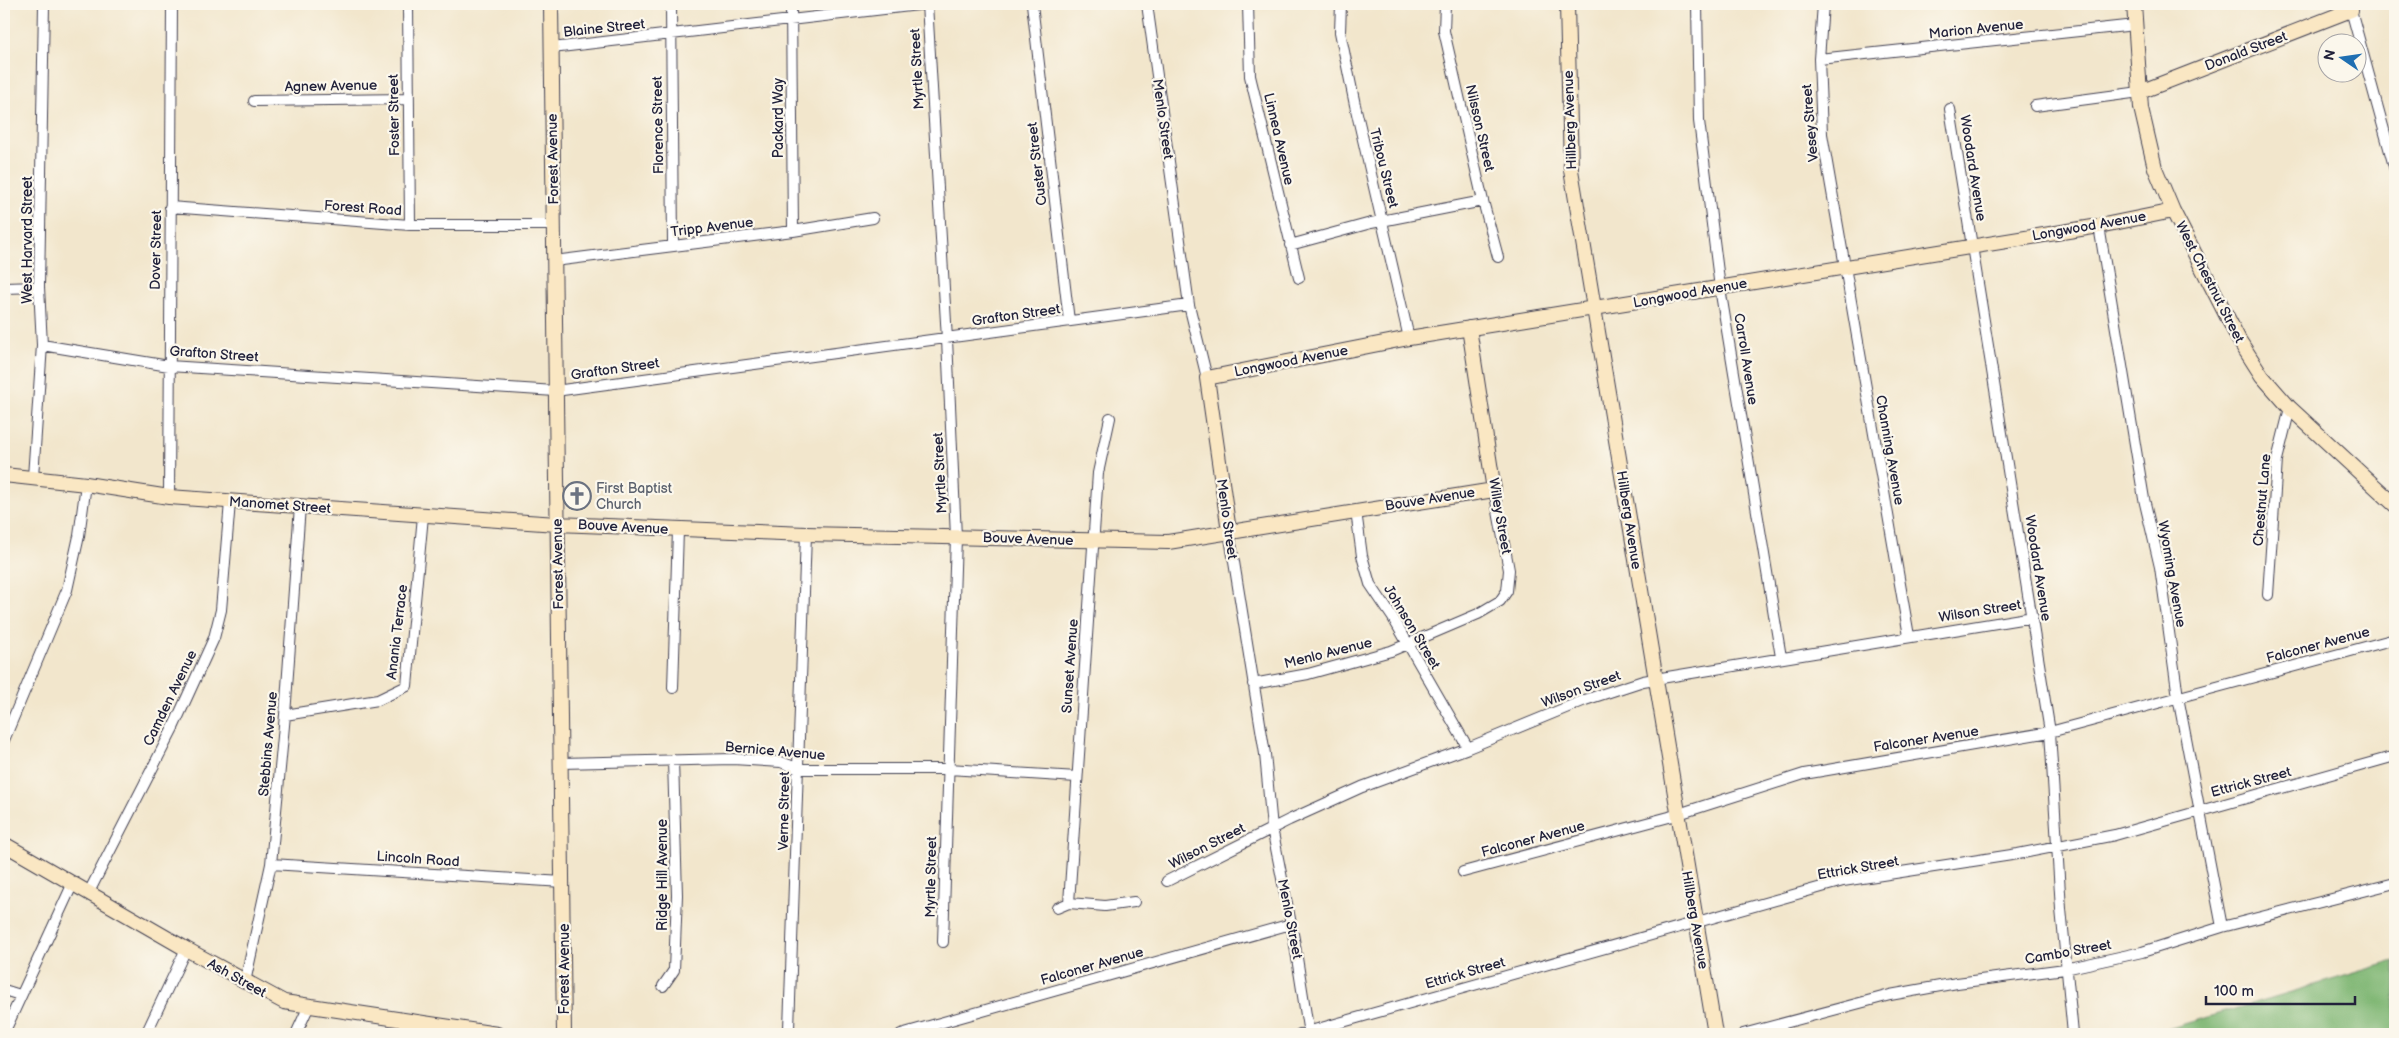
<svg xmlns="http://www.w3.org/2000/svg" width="2399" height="1038" font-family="'Balsamiq Sans',sans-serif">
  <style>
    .forest { fill: #80b774; stroke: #516c58 }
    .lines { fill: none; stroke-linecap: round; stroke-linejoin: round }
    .street-casing { stroke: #413f51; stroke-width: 12 }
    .secondary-casing { stroke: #413f51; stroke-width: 16 }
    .street { stroke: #fff; stroke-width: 10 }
    .secondary { stroke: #fae7c3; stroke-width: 14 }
    .labels { text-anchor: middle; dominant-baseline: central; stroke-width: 4.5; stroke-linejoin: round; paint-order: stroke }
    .street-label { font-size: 14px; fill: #22223b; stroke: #fbf7ec }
    .worship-label { font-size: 14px; fill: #5b616d; stroke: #fbf7ec; text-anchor: start }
  </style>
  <rect width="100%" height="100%" fill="#fbf7ec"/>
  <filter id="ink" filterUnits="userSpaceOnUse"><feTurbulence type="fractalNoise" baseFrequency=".02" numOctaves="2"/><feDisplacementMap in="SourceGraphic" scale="10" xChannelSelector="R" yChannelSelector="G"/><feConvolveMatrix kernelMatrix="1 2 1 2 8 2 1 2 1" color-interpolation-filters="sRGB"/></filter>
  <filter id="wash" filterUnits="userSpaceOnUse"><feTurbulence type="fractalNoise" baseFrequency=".0096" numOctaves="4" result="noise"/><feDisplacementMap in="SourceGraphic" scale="20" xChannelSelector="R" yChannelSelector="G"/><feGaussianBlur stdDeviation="1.12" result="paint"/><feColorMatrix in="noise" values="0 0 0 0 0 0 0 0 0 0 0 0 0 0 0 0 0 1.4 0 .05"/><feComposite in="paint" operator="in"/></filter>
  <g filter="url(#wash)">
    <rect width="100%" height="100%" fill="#f2e6cc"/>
    <!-- forest -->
    <path class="forest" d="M2395 961V1034H2164V1030Z"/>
  </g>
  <g filter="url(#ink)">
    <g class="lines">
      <defs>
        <path id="street" d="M408 4 410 225
          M671 4 673 246
          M791 4 793 231
          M927 4 947 339 956 537 943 942
          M1032 4 1069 321
          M1147 4 1189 305 1207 378
          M1248 4 1250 76 1299 278
          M1341 4 1340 32 1355 105 1409 338
          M1445 4 1444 31 1483 201 1498 257
          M1697 4 1699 121 1720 288 1781 657
          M1823 4 1819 59 1822 134 1909 636
          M2351 10 2395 170
          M552 48 927 4
          M1819 59 2135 25
          M254 101 408 99
          M2035 106 2140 92
          M1950 109 2050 732 2061 909 2073 1034
          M170 207 410 225H553
          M2099 226 2144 499 2160 567 2178 697 2222 927
          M1290 245 1371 223 1483 201
          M554 261 793 231 873 218
          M4 288 39 287
          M42 345 169 366 555 391 1189 305
          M33 477 42 345 39 287 44 4
          M169 497 172 4
          M1356 511 1362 556 1370 584 1393 618 1468 748
          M1229 531 1265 754 1272 828 1294 939 1309 1034
          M2268 595 2277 460 2290 408
          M1253 684 1308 674 1391 651 1478 614 1500 601 1507 591 1509 570 1494 490
          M673 688 678 530
          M285 715 378 700 407 686 423 516
          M4 740 67 590 79 536 86 484
          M561 763 733 759 781 762 799 769H949L1077 777
          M271 864 563 882
          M1463 872 1669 817 1804 774 2050 732 2395 639
          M1167 881 1289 820 1362 787 1468 748 1585 700 1643 681 2033 617
          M89 892 173 728 214 638 221 610 230 502
          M1069 903 1105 906 1134 902
          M1057 908 1069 903 1098 473 1110 418
          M245 982 271 864 285 715 300 506
          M663 986 674 970 677 895 673 760
          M4 990 20 995
          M789 1029 806 534
          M4 1033 73 883
          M146 1034 186 949
          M296 1034 308 1008
          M406 1034 407 1022
          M901 1034 1291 924
          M1300 1034 1843 881 2018 854 2115 835 2395 756
          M1743 1034 1890 995 1957 983 2065 969 2142 952 2222 927 2395 883"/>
        <path id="secondary" d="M551 4 564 1034
          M1567 4 1571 170 1715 1034
          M2134 4 2141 108 2155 168 2173 211 2239 340 2262 376 2290 408 2395 505
          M2140 92 2351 10 2350 4
          M4 475 86 484 169 497 557 524 806 534 1168 542 1494 490 1469 328
          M1229 531 1207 378 1409 338 2099 226 2173 211
          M4 844 186 949 284 1002 497 1034"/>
      </defs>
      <!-- street casing -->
      <use href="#street" class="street-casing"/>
      <!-- secondary casing -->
      <use href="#secondary" class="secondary-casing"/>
      <!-- street -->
      <use href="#street" class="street"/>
      <!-- secondary -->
      <use href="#secondary" class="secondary"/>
    </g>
  </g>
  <!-- icons -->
  <defs>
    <symbol id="church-ring" viewBox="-11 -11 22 22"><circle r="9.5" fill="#fbf7ec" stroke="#6b7280" stroke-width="1.5"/><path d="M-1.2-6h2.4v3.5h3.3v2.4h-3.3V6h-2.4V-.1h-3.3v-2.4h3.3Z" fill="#6b7280"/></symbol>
  </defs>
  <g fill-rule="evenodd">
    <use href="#church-ring" x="561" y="480" width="32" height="32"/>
  </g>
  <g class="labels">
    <!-- street labels -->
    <g class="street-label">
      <text transform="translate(604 28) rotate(-6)">Blaine Street</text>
      <text transform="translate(1976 29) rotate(-6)">Marion Avenue</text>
      <text transform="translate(2246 51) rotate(-21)">Donald Street</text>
      <text transform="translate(917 69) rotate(-93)">Myrtle Street</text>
      <text transform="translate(331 86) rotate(-1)">Agnew Avenue</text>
      <text transform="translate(394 115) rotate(-91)">Foster Street</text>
      <text transform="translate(778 118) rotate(-90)">Packard Way</text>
      <text transform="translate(1163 119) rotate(82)">Menlo Street</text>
      <text transform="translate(1570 120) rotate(-92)">Hillberg Avenue</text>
      <text transform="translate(1810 123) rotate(-95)">Vesey Street</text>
      <text transform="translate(658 125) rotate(-91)">Florence Street</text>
      <text transform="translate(1480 128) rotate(77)">Nilsson Street</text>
      <text transform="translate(1279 139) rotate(77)">Linnea Avenue</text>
      <text transform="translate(553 159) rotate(-91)">Forest Avenue</text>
      <text transform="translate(1037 164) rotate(-97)">Custer Street</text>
      <text transform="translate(1384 168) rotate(76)">Tribou Street</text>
      <text transform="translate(1973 168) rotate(81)">Woodard Avenue</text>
      <text transform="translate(363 208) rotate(4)">Forest Road</text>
      <text transform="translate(2089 226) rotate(-10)">Longwood Avenue</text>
      <text transform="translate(712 227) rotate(-7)">Tripp Avenue</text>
      <text transform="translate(27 240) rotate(-90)">West Harvard Street</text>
      <text transform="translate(156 250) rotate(-89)">Dover Street</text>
      <text transform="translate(2210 282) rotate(63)">West Chestnut Street</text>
      <text transform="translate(1690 293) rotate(-10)">Longwood Avenue</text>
      <text transform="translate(1016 315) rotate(-8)">Grafton Street</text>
      <text transform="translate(214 354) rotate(4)">Grafton Street</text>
      <text transform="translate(1746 359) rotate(81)">Carroll Avenue</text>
      <text transform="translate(1291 361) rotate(-11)">Longwood Avenue</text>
      <text transform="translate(615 369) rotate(-8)">Grafton Street</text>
      <text transform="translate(1890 450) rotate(80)">Channing Avenue</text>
      <text transform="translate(940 473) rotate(-93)">Myrtle Street</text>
      <text transform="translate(1430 499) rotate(-9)">Bouve Avenue</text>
      <text transform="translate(2262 500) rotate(-85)">Chestnut Lane</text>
      <text transform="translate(280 505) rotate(4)">Manomet Street</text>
      <text transform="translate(1500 516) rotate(80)">Willey Street</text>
      <text transform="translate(1227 519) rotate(82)">Menlo Street</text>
      <text transform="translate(1629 520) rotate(81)">Hillberg Avenue</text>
      <text transform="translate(623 527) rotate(3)">Bouve Avenue</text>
      <text transform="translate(1028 539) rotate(2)">Bouve Avenue</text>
      <text transform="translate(558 564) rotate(-91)">Forest Avenue</text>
      <text transform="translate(2038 568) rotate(81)">Woodard Avenue</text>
      <text transform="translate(2172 574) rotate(80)">Wyoming Avenue</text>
      <text transform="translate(1980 611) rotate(-9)">Wilson Street</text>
      <text transform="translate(1412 627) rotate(59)">Johnson Street</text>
      <text transform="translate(397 632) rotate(-83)">Anania Terrace</text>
      <text transform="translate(2318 645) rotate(-15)">Falconer Avenue</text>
      <text transform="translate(1328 653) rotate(-14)">Menlo Avenue</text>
      <text transform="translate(1070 666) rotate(-86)">Sunset Avenue</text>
      <text transform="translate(1581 689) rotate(-20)">Wilson Street</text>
      <text transform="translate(170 698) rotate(-64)">Camden Avenue</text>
      <text transform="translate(1926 739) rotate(-9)">Falconer Avenue</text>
      <text transform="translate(268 744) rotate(-85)">Stebbins Avenue</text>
      <text transform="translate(775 751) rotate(5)">Bernice Avenue</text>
      <text transform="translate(2251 782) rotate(-15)">Ettrick Street</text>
      <text transform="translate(784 811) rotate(-89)">Verne Street</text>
      <text transform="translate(1533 839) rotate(-15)">Falconer Avenue</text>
      <text transform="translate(1207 846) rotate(-27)">Wilson Street</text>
      <text transform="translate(418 859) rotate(4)">Lincoln Road</text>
      <text transform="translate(1858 868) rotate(-10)">Ettrick Street</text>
      <text transform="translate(662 875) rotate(-90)">Ridge Hill Avenue</text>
      <text transform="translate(931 877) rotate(-89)">Myrtle Street</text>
      <text transform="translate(1290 919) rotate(79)">Menlo Street</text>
      <text transform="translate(1695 920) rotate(80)">Hillberg Avenue</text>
      <text transform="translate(2068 952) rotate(-10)">Cambo Street</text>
      <text transform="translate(1092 966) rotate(-16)">Falconer Avenue</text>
      <text transform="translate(564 969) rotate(-90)">Forest Avenue</text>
      <text transform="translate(1465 973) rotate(-16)">Ettrick Street</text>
      <text transform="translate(237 978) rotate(29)">Ash Street</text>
    </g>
    <!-- worship labels -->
    <g class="worship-label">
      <text x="596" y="488">First Baptist<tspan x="596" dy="16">Church</tspan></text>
    </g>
  </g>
  <!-- margin -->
  <rect width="2399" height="1038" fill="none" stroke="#fbf7ec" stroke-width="20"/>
  <!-- north arrow -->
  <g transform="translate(2342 58) rotate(283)"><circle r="24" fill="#fbf7ec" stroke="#a4a2a5"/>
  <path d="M0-4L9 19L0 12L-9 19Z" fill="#1f6fb2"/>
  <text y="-8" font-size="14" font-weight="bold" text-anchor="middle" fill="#22223b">N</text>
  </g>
  <!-- scale -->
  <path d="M2206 996v8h149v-8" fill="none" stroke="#22223b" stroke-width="2.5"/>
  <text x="2214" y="996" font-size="15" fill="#22223b" stroke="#fbf7ec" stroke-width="4" paint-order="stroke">100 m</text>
</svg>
